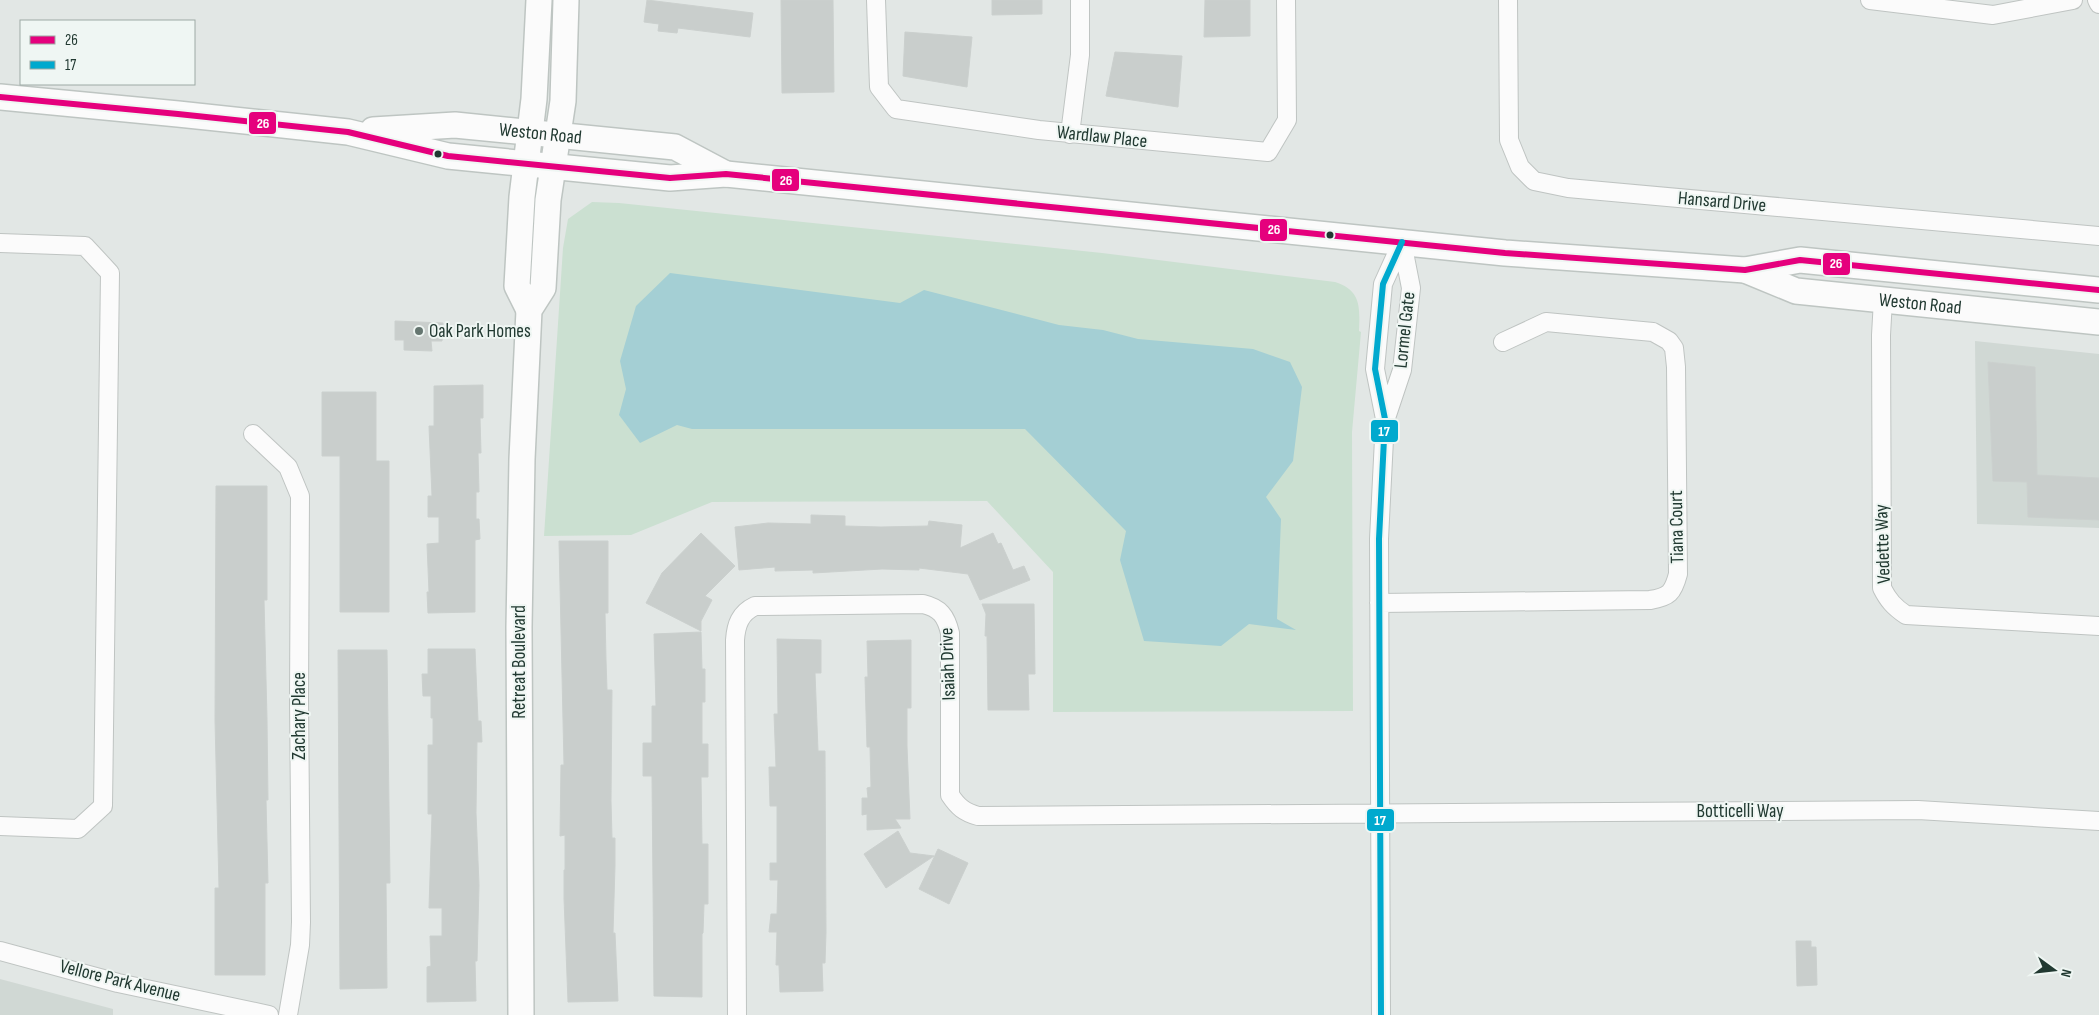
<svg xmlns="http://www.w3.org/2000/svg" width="2099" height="1015" font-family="'Sofia Sans Condensed',sans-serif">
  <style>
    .built { fill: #d0d8d4 }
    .green { fill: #cbe0d1 }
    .water { fill: #a4cfd4 }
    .building { fill: #c9cecc; stroke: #cbd0ce }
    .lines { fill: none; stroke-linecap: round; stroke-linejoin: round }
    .street-casing { stroke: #bfc4c2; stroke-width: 20 }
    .secondary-casing { stroke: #bec5c2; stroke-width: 28 }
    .street { stroke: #fbfbfb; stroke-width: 18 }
    .secondary { stroke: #fbfbfb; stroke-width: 25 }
    .bus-1-casing { stroke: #eff6f3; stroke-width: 10 }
    .bus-2-casing { stroke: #eff6f3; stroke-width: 10 }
    .bus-1 { stroke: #e5007d; stroke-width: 6 }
    .bus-2 { stroke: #00a9ce; stroke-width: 6 }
    .bus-dot { fill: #213931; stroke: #eff6f3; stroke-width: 2 }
    .poi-dot { fill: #657670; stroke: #eff6f3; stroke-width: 2 }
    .labels { text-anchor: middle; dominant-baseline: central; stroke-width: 4; stroke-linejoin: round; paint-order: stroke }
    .street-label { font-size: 19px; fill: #213931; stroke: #eff6f3 }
    .poi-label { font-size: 19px; fill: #213931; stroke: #eff6f3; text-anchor: start }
    .line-badge { stroke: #eff6f3; stroke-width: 2 }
    .badge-label { font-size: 14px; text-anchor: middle; font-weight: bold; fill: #fff }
  </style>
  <rect width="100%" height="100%" fill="#e2e7e5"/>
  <!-- built -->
  <path class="built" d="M1975 341 2099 354V528L1977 524Z
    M0 979 113 1009V1015H0Z"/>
  <!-- green -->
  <path class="green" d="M592 202 619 203 1102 253 1335 282C1361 290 1360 307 1359 331L1361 332 1352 432 1353 711 1053 712V572L987 501 712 502 631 535 544 536 563 248 568 219Z"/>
  <!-- water -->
  <path class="water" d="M670 273 900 303 924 290 1059 325 1103 330 1138 339 1253 349 1290 362 1302 387 1293 461 1266 497 1281 519 1277 619 1296 630 1249 624 1221 646 1144 641 1120 560 1126 531 1025 429H692L677 425 640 443 619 415 626 389 620 361 636 306Z"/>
  <!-- building -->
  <path class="building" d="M647 0 753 13 750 37 678 28 677 33 658 31 659 24 644 22Z
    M781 0H833L834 92 782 93Z
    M992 0H1042V14L992 15Z
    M1205 0H1250V36L1204 37Z
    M905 32 972 37 967 87 903 76Z
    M1115 52 1182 56 1178 107 1106 96Z
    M395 321 443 323 442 341H431L432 351 404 350V340H395Z
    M1988 362 2035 367 2037 475 2099 478V520L2028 517 2027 482 1993 481Z
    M483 385V418H480L481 453H478L479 492H476V519H479L480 539 475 540V612L428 613 427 592H429L427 544 439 543V517H428V496H432L429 426H434V386Z
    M322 392H376V461H389V612H340V456H322Z
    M216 486H267V600H264L267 719 268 800H266L268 883H265V975H215V888H219L215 720Z
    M811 515 845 516V526L881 527 928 526 929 521 962 525 960 548 993 533 998 544 1001 543 1013 570 1024 566 1030 580 980 600 968 574 919 568V570L882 569 813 573V570L775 571V567L739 570 735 527 768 523 811 524Z
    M701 533 735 566 705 596 712 600 701 621V631L646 603 662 573Z
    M559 541H608V613H605L606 660 607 690H612L611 801 612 838H615V865L613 933H615L618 1001 568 1002 564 898V870H565V835L560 836 561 765H564Z
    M982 604H1034L1035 674H1028L1029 710H988L987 636H985L986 614Z
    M701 632 702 669H705V702H702V744H708V777H701L702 844H708V904H704L703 933 702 934V997L654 996 652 776H643V743H652V706H656L654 634Z
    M777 639 821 640V673H815L818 751H825L826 932 825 963H822L823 991 780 992 779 965H776L777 932H769L771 914H777L778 880H770V863H777V806H770L769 767H776L774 714H778Z
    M911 640V708H907V746L910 819H895L901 828 867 830V814L862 815V798H868L867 788 871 787 870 747H867L865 677H868L867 641Z
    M428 649H475L478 721H481L482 742H477L476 813 479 885 477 961H475L476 1001 427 1002V967L431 966 430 936H442V908H429L432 814H428V745H433V718H431V696H423L422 674H428Z
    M338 650H387L390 883H386L387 988 340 989Z
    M898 831 910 853 934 856 886 888 864 854Z
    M938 849 968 863 949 904 919 889Z
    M1796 941H1811V947H1816L1817 985 1797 986Z"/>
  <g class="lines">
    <defs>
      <path id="street" d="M876 0 879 87 896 109 1039 130 1268 152 1287 120 1286 0
        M1508 0 1509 140 1520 167 1534 181 1568 188 2099 236
        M1870 0 1993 15 2073 0
        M2097 0 2099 4
        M1070 134 1080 55V0
        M0 243 85 246 110 273 103 806 78 829 0 826
        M1883 300 1881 335 1882 588C1888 600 1894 607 1906 615L2099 626
        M1386 418 1402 370 1411 288 1402 242
        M253 434 288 467 300 496 299 699 301 922 300 945 288 1015
        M1379 603 1650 600C1669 597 1673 593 1678 574L1676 367 1674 348 1669 341 1653 332 1546 322 1503 342
        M0 951 118 983 269 1015
        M737 1015 735 640C736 625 740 613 755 606L923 604C940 608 946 616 950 633V795C958 807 964 812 978 816L1918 810 2099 821
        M1381 1015 1379 539 1385 419 1375 369 1383 284 1402 242"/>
      <g id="secondary">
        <path d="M0 97 178 114 348 132 448 156 670 178 726 174 1505 253 1745 270 1800 260 2099 290"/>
        <path id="s1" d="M373 130 455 125 675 147 726 174"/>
        <path id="s2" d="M1745 270 1796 291 2099 322"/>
        <path d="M529 310 517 286 522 197 534 99 539 0"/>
        <path d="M521 1015 519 627 522 459 529 310 543 288 548 200 563 101 566 0"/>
      </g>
    </defs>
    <!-- street casing -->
    <use href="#street" class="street-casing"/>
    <!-- secondary casing -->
    <use href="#secondary" class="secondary-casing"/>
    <!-- street -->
    <use href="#street" class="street"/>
    <!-- secondary -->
    <use href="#secondary" class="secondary"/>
    <defs>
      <path id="bus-1" d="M0 97 178 114 348 132 448 156 670 178 726 174 1505 253 1745 270 1800 260 2099 290"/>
      <path id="bus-2" d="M1381 1015 1379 539 1385 419 1375 369 1383 284 1402 242"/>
    </defs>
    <!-- bus-1 casing -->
    <use href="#bus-1" class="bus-1-casing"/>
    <!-- bus-2 casing -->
    <use href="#bus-2" class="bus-2-casing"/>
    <!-- bus-1 -->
    <use href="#bus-1" class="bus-1"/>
    <!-- bus-2 -->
    <use href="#bus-2" class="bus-2"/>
  </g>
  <!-- markers -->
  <g class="bus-dot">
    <circle cx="438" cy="154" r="4.5"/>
    <circle cx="1330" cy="235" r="4.5"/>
  </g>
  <circle class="poi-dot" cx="419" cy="331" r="5"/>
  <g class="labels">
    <!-- street labels -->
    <g class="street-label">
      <text stroke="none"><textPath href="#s1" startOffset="168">Weston Road</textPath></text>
      <text transform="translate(1102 137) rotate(6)">Wardlaw Place</text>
      <text transform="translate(1722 202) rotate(5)">Hansard Drive</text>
      <text stroke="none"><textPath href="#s2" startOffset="180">Weston Road</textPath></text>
      <text transform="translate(1405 330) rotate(-84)">Lormel Gate</text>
      <text transform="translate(1677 527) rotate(-91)">Tiana Court</text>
      <text transform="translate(1883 544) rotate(-92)">Vedette Way</text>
      <text transform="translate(519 662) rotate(-90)">Retreat Boulevard</text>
      <text transform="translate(948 664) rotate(-92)">Isaiah Drive</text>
      <text transform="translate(299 716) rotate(-90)">Zachary Place</text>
      <text x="1740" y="811">Botticelli Way</text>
      <text transform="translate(120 981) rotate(14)">Vellore Park Avenue</text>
    </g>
    <!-- poi labels -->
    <g class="poi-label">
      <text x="429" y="331">Oak Park Homes</text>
    </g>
  </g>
  <g class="line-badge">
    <rect x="248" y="111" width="29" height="24" rx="5" fill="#e5007d"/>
    <rect x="771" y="168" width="29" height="24" rx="5" fill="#e5007d"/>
    <rect x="1259" y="218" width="29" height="24" rx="5" fill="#e5007d"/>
    <rect x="1822" y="252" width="29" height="24" rx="5" fill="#e5007d"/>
    <rect x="1370" y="419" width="29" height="24" rx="5" fill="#00a9ce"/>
    <rect x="1366" y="808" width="29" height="24" rx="5" fill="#00a9ce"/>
  </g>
  <g class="badge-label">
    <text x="263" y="128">26</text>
    <text x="786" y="185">26</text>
    <text x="1274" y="234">26</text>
    <text x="1836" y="268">26</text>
    <text x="1384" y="436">17</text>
    <text x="1380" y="825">17</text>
  </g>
  <!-- legend -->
  <rect x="20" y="20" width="175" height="65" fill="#eff6f3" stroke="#9daaa5"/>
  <rect x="30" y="36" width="25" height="8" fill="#e5007d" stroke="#9daaa5"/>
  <text x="65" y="45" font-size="15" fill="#213931">26</text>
  <rect x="30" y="61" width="25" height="8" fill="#00a9ce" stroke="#9daaa5"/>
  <text x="65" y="70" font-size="15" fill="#213931">17</text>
  <!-- north arrow -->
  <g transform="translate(2054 970) rotate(105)" stroke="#eff6f3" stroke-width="4" paint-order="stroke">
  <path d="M0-4L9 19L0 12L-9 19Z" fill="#213931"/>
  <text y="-8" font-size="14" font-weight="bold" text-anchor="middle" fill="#213931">N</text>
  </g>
</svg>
